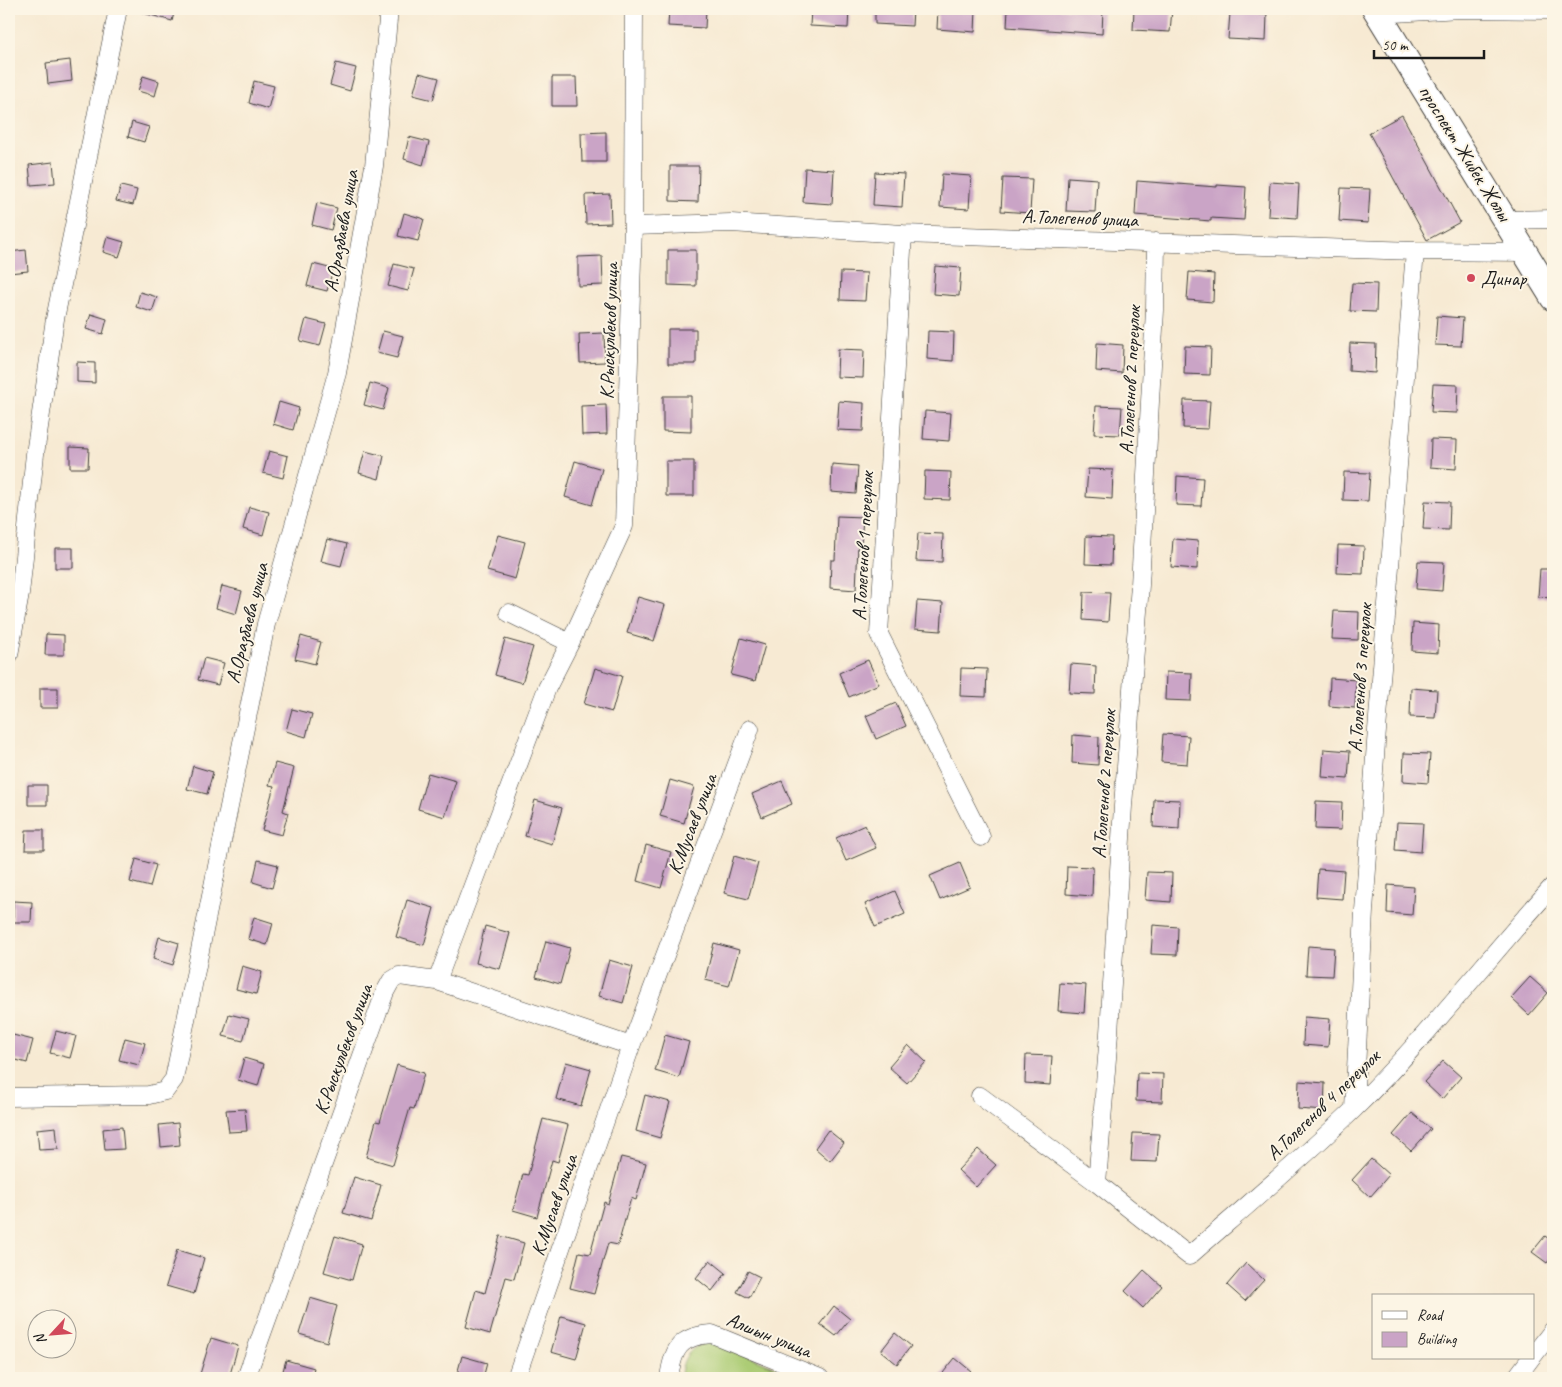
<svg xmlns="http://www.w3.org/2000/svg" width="1562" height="1387" font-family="Caveat,sans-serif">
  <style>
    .green { fill: #accc74; stroke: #647448 }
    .building { fill: #caa4c6 }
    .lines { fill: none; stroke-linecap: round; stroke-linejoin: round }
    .street-casing { stroke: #3d3b37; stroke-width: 19 }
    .secondary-casing { stroke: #3d3b37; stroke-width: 27 }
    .street { stroke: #fff; stroke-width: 18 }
    .secondary { stroke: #fff; stroke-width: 25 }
    .poi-dot { fill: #d1495b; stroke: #fcf5e5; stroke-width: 2 }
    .labels { text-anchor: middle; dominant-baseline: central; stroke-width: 4; stroke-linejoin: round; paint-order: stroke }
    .street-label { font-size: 20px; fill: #1c1c1c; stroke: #fcf5e5 }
    .poi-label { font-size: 20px; fill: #1c1c1c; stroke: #fcf5e5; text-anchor: start }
  </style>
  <rect width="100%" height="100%" fill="#fcf5e5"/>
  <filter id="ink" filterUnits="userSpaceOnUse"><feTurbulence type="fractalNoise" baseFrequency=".02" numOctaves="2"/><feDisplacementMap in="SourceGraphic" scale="10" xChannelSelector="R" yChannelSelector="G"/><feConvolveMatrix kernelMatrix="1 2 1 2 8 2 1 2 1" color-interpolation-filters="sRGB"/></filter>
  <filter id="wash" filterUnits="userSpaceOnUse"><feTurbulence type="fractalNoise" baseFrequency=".0096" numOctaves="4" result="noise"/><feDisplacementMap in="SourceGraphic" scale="20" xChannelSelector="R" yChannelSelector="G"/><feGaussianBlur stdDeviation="1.12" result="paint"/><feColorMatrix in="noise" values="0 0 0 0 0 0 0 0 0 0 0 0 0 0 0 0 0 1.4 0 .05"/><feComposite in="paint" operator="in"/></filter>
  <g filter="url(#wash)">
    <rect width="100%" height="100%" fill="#f7ead3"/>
    <!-- green -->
    <path class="green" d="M713 1341 802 1378H681C681 1356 692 1345 713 1341Z"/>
    <g id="blocks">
      <!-- building -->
      <path class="building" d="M140 9H175L172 21 140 12Z
        M669 9H706L705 28 668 26Z
        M811 9H849L848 28 810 26Z
        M875 9H913L912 26 875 24Z
        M938 9H976L975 32 937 29Z
        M1008 9H1103L1102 34 1007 27Z
        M1134 9H1172L1170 32 1133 30Z
        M1230 13 1267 15 1266 41 1228 39Z
        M70 60 72 81 48 84 46 63Z
        M336 63 356 68 350 91 330 85Z
        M419 73 439 78 433 100 413 95Z
        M143 76 159 81 155 96 138 91Z
        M552 77H576L577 106H552Z
        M254 81 274 86 268 109 249 103Z
        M1402 115 1460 222 1427 240 1369 133Z
        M132 122 149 127 144 142 128 137Z
        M606 132V162H582L581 133Z
        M409 137 429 142 423 165 404 159Z
        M53 162 55 183 31 185 29 165Z
        M670 166H699L698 202 670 201Z
        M805 168 834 170 832 204 803 202Z
        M875 172 904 174 902 207 873 205Z
        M942 174 971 176 969 209 940 207Z
        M1068 177 1097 179 1095 212 1066 211Z
        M1003 178 1032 179 1030 213 1001 211Z
        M1137 181 1217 187V185L1246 187 1244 220 1211 218V221L1135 215Z
        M1270 182 1299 184 1297 218 1268 216Z
        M121 186 137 190 133 205 116 201Z
        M1341 188 1370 189 1368 223 1339 221Z
        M610 194 611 223 586 224 585 195Z
        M317 203 337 208 331 230 312 225Z
        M404 213 424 219 418 241 398 236Z
        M107 237 124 242 119 257 103 252Z
        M26 250 28 271 9 273V252Z
        M668 250H696V286L668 285Z
        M602 256 603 285 578 286V257Z
        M313 264 333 269 327 291 307 286Z
        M394 264 414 269 408 291 388 286Z
        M935 266 961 268 959 296 933 294Z
        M841 272 867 273 865 301 840 300Z
        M1189 272 1214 274 1213 302 1187 300Z
        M1352 283 1377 284 1376 312 1350 311Z
        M140 292 157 297 152 312 136 307Z
        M91 314 107 319 103 334 86 329Z
        M1437 316 1463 318 1461 346 1435 345Z
        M306 319 326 324 320 346 300 341Z
        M668 329H696V364H668Z
        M383 331 403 336 397 358 377 353Z
        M928 331 954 332 953 361 927 359Z
        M604 333 605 362 580 363 579 334Z
        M1097 343 1123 345 1122 373 1096 371Z
        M1350 343 1376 344 1375 373 1349 371Z
        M1185 346 1211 347 1210 375 1184 374Z
        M838 349 864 350 863 378 837 377Z
        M77 362 95 363V383L77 382Z
        M370 383 389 388 383 410 364 405Z
        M1433 384 1458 385 1457 413 1431 412Z
        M663 396H691V432L663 431Z
        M1184 400 1210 401 1208 429 1183 428Z
        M839 401 864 403 863 431 837 430Z
        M279 402 299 408 293 430 273 424Z
        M606 405 607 434 582 435 581 406Z
        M1096 406 1122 407 1120 435 1094 434Z
        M925 411 951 413 949 441 923 439Z
        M1431 439 1457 440 1456 469 1430 467Z
        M70 447 89 448 88 468H70Z
        M269 451 288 456 283 478 263 473Z
        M365 451 384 456 379 479 359 473Z
        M575 461 602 469 592 505 565 497Z
        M666 461H694V496H666Z
        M832 464 858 466 856 494 831 492Z
        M1088 469 1113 470 1112 499 1086 497Z
        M925 471 951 472 950 500 924 499Z
        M1344 472 1370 473 1368 501 1343 500Z
        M1177 476 1203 478 1201 506 1176 505Z
        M1425 501 1450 502 1449 530 1423 529Z
        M249 507 269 512 263 535 243 529Z
        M837 516 863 517 861 545H858L856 590 830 588 831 560H835Z
        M918 533 943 534 942 562 916 561Z
        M498 535 525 542 515 579 487 571Z
        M1086 536 1112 537 1111 565 1085 564Z
        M327 539 347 544 341 566 321 561Z
        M1173 539 1198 541 1197 569 1171 567Z
        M1338 545 1364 546 1363 574 1337 573Z
        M55 548H73V568H55Z
        M1418 561 1444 562 1442 591 1416 589Z
        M1540 569H1553V598L1538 597Z
        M222 586 242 591 236 614 216 608Z
        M1084 592 1110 593 1108 622 1083 620Z
        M638 597 665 605 654 641 627 633Z
        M917 601 943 603 941 631 915 629Z
        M1334 611 1359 612 1358 640 1332 639Z
        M1413 623 1439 625 1438 653 1412 651Z
        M46 634 64 635V655H45Z
        M301 636 321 642 315 664 295 659Z
        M741 638 765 645 755 681 731 675Z
        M505 639 533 647 522 683 495 675Z
        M204 658 224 663 218 685 198 680Z
        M868 660 879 684 849 697 839 673Z
        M1071 664 1096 666 1095 694 1069 693Z
        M595 668 622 676 612 712 584 704Z
        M961 668 987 669 986 697 960 696Z
        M1166 672 1192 673 1191 701 1165 700Z
        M1330 678 1356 680 1355 708 1329 706Z
        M40 688H58V708H40Z
        M1411 688 1437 690 1435 718 1410 717Z
        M896 703 906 726 876 739 866 716Z
        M292 709 312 714 306 737 286 731Z
        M1163 734 1189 736 1187 764 1161 762Z
        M1073 735 1099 737 1098 765 1072 763Z
        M1324 749 1350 751 1348 779 1322 777Z
        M1404 753 1430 754 1428 783 1403 781Z
        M275 763 294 768 283 811 288 813 282 835 262 830 274 786 269 785Z
        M193 766 213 772 207 794 187 789Z
        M428 773 456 781 445 817 418 809Z
        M670 780 694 787 684 823 660 816Z
        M782 781 792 804 762 817 752 794Z
        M28 785H47V805H28Z
        M1154 799 1180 800 1179 829 1153 827Z
        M535 800 562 808 552 844 525 836Z
        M1316 801 1342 802 1341 830 1315 829Z
        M1397 822 1423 823 1421 852 1395 850Z
        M865 825 876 848 846 861 836 838Z
        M26 830H44V850H25Z
        M646 845 671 852 661 888 637 881Z
        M734 856 758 863 748 899 724 893Z
        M136 859 156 865 150 887 130 882Z
        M258 860 278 865 272 888 253 882Z
        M960 863 970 887 940 900 930 876Z
        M1067 866 1093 867 1092 896 1066 894Z
        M1318 869 1344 871 1342 899 1316 897Z
        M1147 872 1172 873 1171 902 1145 900Z
        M1388 885 1414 887 1412 915 1387 913Z
        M895 891 905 914 875 927 865 904Z
        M407 900 434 908 424 945 396 937Z
        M13 901 32 902 31 922H13Z
        M254 917 273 923 267 945 248 939Z
        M1153 925 1178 927 1177 955 1151 954Z
        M485 926 510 933 500 969 476 963Z
        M159 937 179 943 173 965 153 959Z
        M546 941 570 948 560 984 536 977Z
        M714 943 739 950 729 986 705 980Z
        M1308 946 1334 948 1332 976 1306 975Z
        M609 960 633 967 623 1003 599 996Z
        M242 966 262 972 256 994 236 989Z
        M1530 977 1548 993 1529 1015 1511 998Z
        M1060 983 1086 985 1084 1013 1058 1011Z
        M229 1014 249 1019 243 1041 223 1036Z
        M1304 1017 1330 1019 1328 1047 1303 1045Z
        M56 1031 76 1036 70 1058 50 1053Z
        M13 1035 33 1040 27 1063 9 1058V1050Z
        M665 1035 689 1042 679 1078 655 1071Z
        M125 1038 145 1043 139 1065 119 1060Z
        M908 1045 926 1062 907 1083 889 1067Z
        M1026 1055 1052 1056 1050 1085 1025 1083Z
        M244 1058 264 1064 258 1086 238 1080Z
        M1443 1061 1461 1077 1442 1099 1424 1082Z
        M566 1062 591 1069 581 1106 556 1099Z
        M397 1065 424 1073 414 1109 410 1108 393 1165 366 1157 376 1121 380 1122Z
        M1137 1073 1163 1074 1162 1102 1136 1101Z
        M1299 1081 1325 1083 1324 1111 1298 1109Z
        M645 1095 670 1102 660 1138 636 1131Z
        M245 1109 247 1131 229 1132 226 1110Z
        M1412 1113 1431 1129 1411 1151 1393 1135Z
        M543 1119 568 1125 558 1162 552 1160 537 1217 513 1210 523 1174 528 1175Z
        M178 1123 180 1145 161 1147 159 1125Z
        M56 1127 58 1149 39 1150 37 1129Z
        M122 1127 124 1149 105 1150 103 1129Z
        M828 1130 844 1143 830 1161 815 1148Z
        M1133 1133 1159 1134 1157 1162 1131 1161Z
        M978 1149 996 1165 976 1187 958 1170Z
        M621 1157 646 1163 636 1200 631 1198 618 1245 608 1243 594 1294 570 1288 579 1252 590 1254 604 1202 608 1204Z
        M1371 1159 1389 1175 1370 1197 1352 1180Z
        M354 1177 381 1185 371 1221 343 1213Z
        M335 1236 362 1244 352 1280 324 1272Z
        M500 1236 524 1243 514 1279 506 1277 490 1334 466 1327 476 1290 485 1293Z
        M1545 1236 1553 1242V1255L1547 1263 1532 1252Z
        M177 1250 204 1258 194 1294 166 1286Z
        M710 1260 726 1273 712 1291 696 1278Z
        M1246 1263 1264 1280 1245 1301 1227 1285Z
        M1144 1270 1162 1286 1143 1308 1125 1291Z
        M748 1271 760 1277 749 1298 737 1292Z
        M310 1298 337 1306 327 1342 299 1334Z
        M834 1306 850 1319 836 1336 820 1324Z
        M561 1316 586 1323 576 1359 551 1352Z
        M895 1333 911 1346 897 1364 881 1351Z
        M211 1338 238 1346 229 1378H215L200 1374Z
        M462 1356 487 1363 483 1378H456Z
        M955 1358 971 1371 965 1378H939Z
        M286 1360 314 1368 311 1378H281Z"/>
    </g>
  </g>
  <g filter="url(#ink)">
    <use href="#blocks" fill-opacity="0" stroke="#3d3b37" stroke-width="1"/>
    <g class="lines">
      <defs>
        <path id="street" d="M1379 14 1459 9 1553 10
          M1506 220 1553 219
          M633 226 731 223 903 234 1415 251 1525 252
          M903 234 879 634 981 837
          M509 613 570 643
          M9 655 20 594 35 454 55 319 118 9
          M437 981 631 1046
          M980 1096 1097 1183 1109 1033 1123 806 1140 585 1155 310 1156 242
          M9 1097 149 1095 165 1091 174 1079 266 624 337 373 374 166 389 9
          M1354 1109 1364 911 1376 743 1415 251
          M1097 1183 1189 1256C1244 1208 1301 1160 1353 1110 1425 1040 1486 960 1553 886
          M1533 1356 1553 1330
          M246 1378 385 992 391 981 399 976 437 981 547 688 570 643 624 526 633 226 634 9
          M516 1378 631 1046 750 729
          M669 1378C673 1348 680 1336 712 1334L820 1378
          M1516 1378 1531 1358"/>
        <path id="secondary" d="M1375 9 1553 298"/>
      </defs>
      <!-- street casing -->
      <use href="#street" class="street-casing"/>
      <!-- secondary casing -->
      <use href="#secondary" class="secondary-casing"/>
      <!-- street -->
      <use href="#street" class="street"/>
      <!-- secondary -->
      <use href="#secondary" class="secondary"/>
    </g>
  </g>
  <!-- markers -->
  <circle class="poi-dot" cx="1471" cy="278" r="5"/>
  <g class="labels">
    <!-- street labels -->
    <g class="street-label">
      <text transform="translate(1465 153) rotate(58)">проспект Жибек Жолы</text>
      <text transform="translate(1080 218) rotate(2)">А.Толегенов улица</text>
      <text transform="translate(341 231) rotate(-80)">А.Оразбаева улица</text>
      <text transform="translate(609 331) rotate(-88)">К.Рыскулбеков улица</text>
      <text transform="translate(1130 380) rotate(-87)">А.Толегенов 2 переулок</text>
      <text transform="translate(863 546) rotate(-87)">А.Толегенов 1 переулок</text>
      <text transform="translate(247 623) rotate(-76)">А.Оразбаева улица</text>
      <text transform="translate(1360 678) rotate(-86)">А.Толегенов 3 переулок</text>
      <text transform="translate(1104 784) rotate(-86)">А.Толегенов 2 переулок</text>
      <text transform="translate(692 824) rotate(-69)">К.Мусаев улица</text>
      <text transform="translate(343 1049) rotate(-70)">К.Рыскулбеков улица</text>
      <text transform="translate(1323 1105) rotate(-44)">А.Толегенов 4 переулок</text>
      <text transform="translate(554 1205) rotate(-71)">К.Мусаев улица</text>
      <text transform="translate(769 1335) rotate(22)">Алшын улица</text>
    </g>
    <!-- poi labels -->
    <g class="poi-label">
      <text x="1481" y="278">Динар</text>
    </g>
  </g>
  <!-- margin -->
  <rect width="1562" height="1387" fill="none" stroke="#fcf5e5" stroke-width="30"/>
  <!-- legend -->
  <rect x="1372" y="1294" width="162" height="65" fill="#fcf5e5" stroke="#a29e95"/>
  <rect x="1382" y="1311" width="25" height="8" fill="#ffffff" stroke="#a29e95"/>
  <text x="1417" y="1320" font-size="15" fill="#1c1c1c">Road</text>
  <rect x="1382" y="1332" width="25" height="15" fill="#caa4c6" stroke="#a29e95"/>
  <text x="1417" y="1344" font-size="15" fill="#1c1c1c">Building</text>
  <!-- north arrow -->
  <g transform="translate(52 1334) rotate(244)"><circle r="24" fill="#fcf5e5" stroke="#a29e95"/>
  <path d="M0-4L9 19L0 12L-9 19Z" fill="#d1495b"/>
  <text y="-8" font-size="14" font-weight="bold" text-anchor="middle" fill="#1c1c1c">N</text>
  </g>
  <!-- scale -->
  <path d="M1374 50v8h110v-8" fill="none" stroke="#1c1c1c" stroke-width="2.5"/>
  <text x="1382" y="50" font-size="15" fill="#1c1c1c" stroke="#fcf5e5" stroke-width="4" paint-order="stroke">50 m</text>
</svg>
